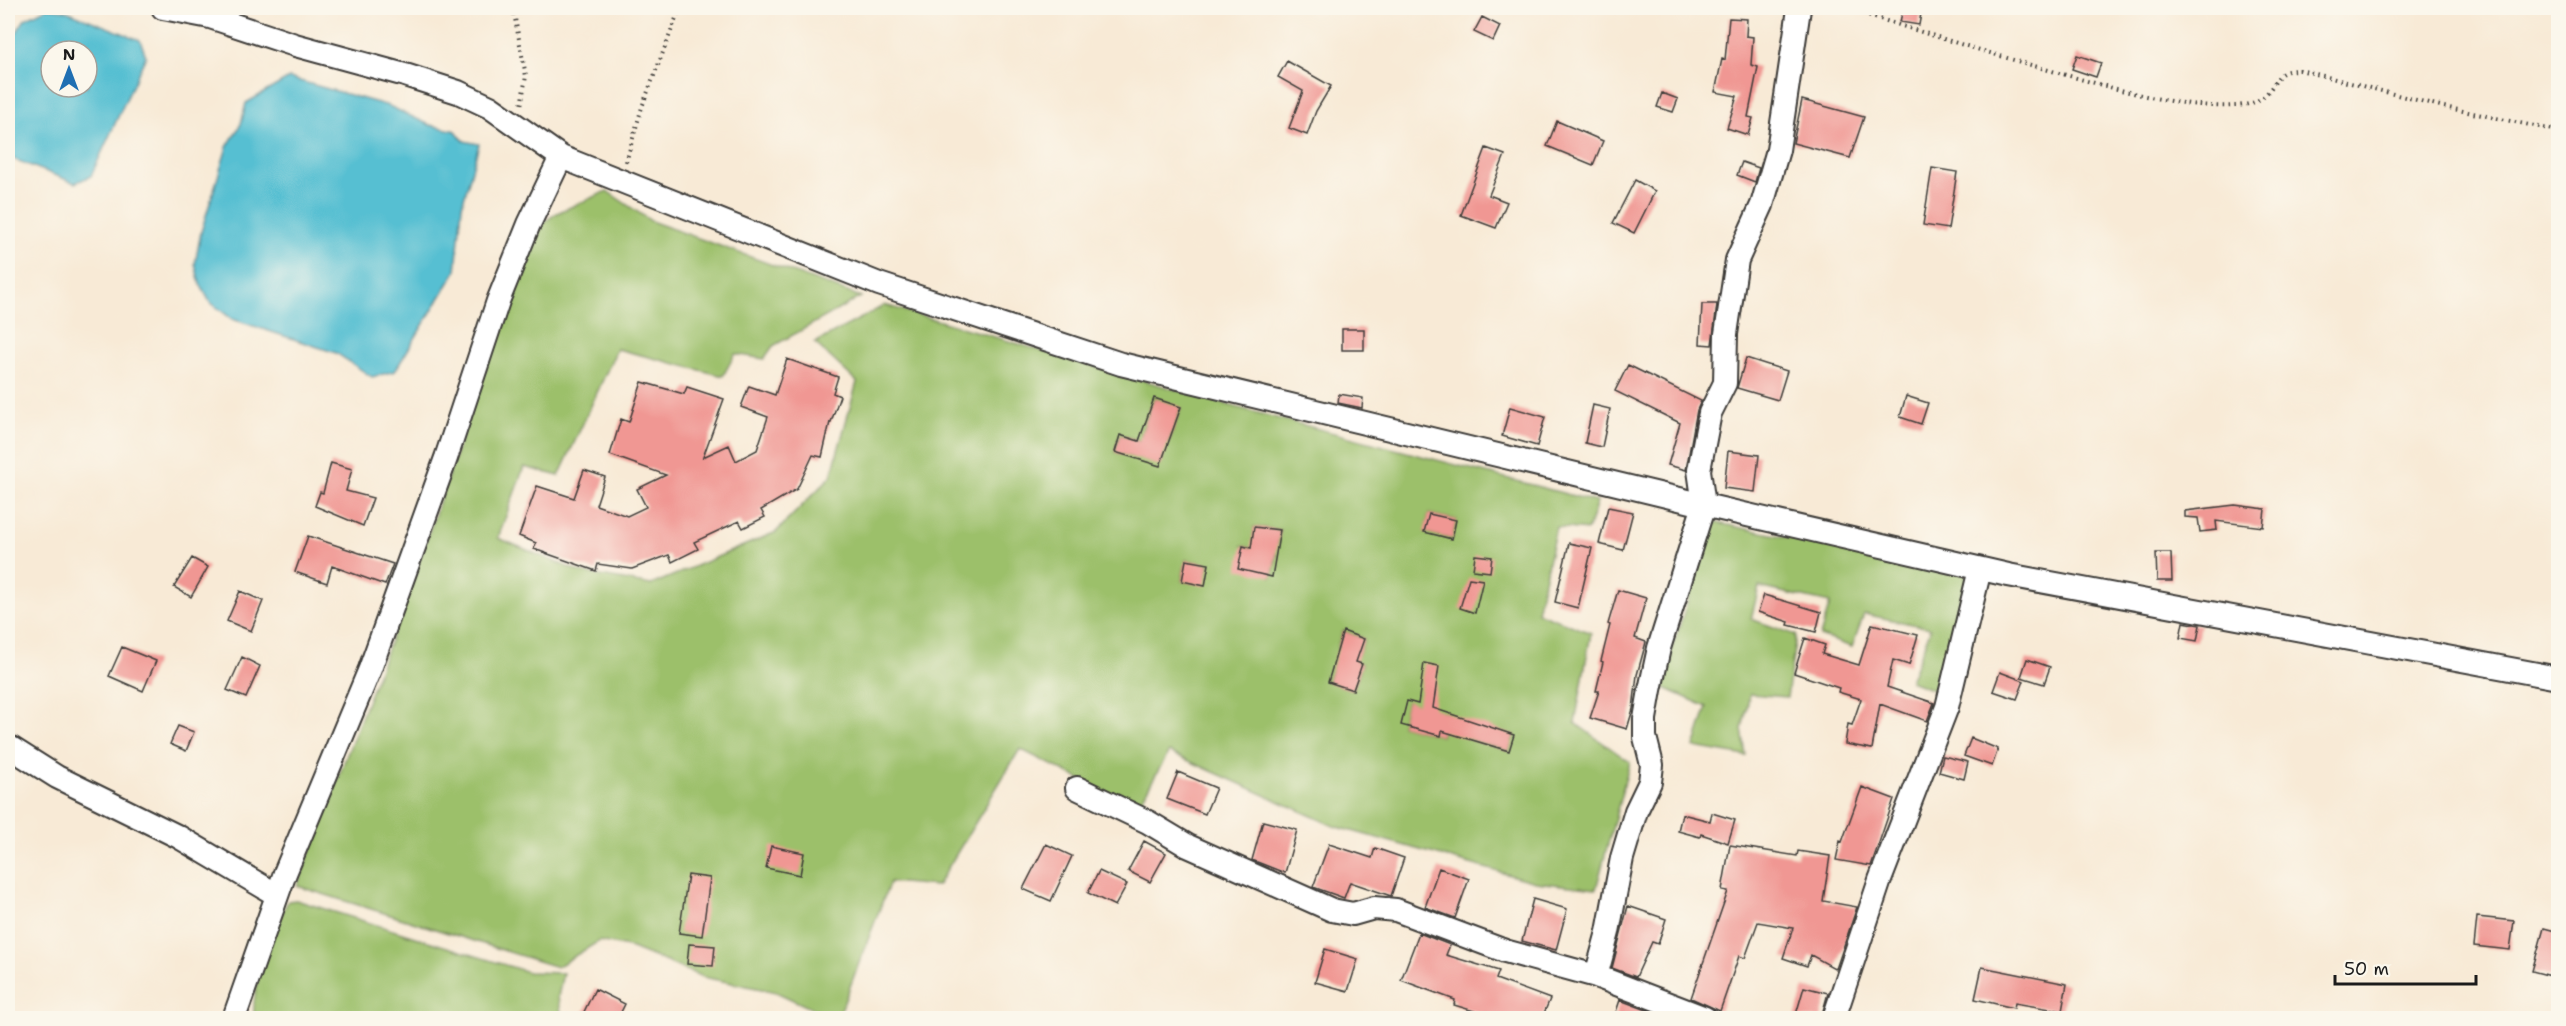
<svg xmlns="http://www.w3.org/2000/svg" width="2566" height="1026" font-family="'Shantell Sans',sans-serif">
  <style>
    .green { fill: #9cc06b; stroke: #5c6e44; stroke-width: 1.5; fill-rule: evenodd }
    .water { fill: #56bfd2; stroke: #396e77; stroke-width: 1.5; fill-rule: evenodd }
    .building { fill: #f09793 }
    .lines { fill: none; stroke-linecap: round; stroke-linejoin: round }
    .minor-casing { stroke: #3d3b38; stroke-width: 26 }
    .path { stroke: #3d3b38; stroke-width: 4; stroke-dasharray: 1.5 4.5; stroke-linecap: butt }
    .minor { stroke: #fff; stroke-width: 22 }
  </style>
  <rect width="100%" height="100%" fill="#fbf7ec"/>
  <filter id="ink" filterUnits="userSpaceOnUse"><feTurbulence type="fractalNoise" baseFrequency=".0167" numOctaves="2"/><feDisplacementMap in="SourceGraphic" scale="12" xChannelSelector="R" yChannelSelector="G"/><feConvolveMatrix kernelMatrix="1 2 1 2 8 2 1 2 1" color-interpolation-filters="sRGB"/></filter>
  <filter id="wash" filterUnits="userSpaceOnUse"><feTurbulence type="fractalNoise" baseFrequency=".008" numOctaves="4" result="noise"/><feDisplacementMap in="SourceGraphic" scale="24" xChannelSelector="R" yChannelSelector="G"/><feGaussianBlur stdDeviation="1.35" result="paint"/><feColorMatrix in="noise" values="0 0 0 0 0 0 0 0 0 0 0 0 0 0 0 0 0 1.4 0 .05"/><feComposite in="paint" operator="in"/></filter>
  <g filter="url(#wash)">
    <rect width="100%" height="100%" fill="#f8ead6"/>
    <!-- green -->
    <path class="green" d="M607 191 651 221 861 297 773 346 764 359 735 354 723 376 617 349 559 476 524 467 498 538 580 572 651 585 776 532 831 476 857 382 815 343 885 305 1239 408 1597 502 1588 530 1556 527 1537 612 1591 633 1575 723 1630 762 1596 889 1535 882 1334 826 1169 752 1137 808 1020 749 937 886 890 882 838 1018H832L776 992 703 977 632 948 599 941 557 967 297 886 405 602 504 314 540 225 557 213ZM1154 398 1181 408 1168 444 1141 434ZM1120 435 1165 448 1161 465 1115 452ZM1429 514 1456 520 1452 539 1425 532ZM1254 527 1280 530 1278 543 1253 540ZM1243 546 1277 554 1272 576V577ZM1186 560 1209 564 1204 585 1182 581ZM1343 631 1364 639 1358 655 1337 647ZM1337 655 1362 664 1353 690 1328 681ZM1407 702 1447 713 1441 736 1401 725ZM1473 723 1514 735 1509 751 1469 739Z
      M1713 522 1971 575 1939 692 1910 681 1931 628 1864 614 1852 647 1820 636 1830 603 1759 587 1751 619 1796 635 1787 697 1750 694 1742 729 1746 756 1694 747 1707 707 1660 686Z
      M296 900 528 972 563 973 558 997 562 1018H254C251 985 272 931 288 901Z"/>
    <!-- water -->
    <path class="water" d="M47 8 64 10 140 40 146 56 91 176 75 183 8 157V45L25 19ZM51 51H87V87H51Z
      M289 78 389 106 430 125 456 131 464 141 479 144 462 206 456 271 395 371 372 377 336 353 232 319 210 302 200 284 195 264 201 232 227 147 241 124 246 103Z"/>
    <g id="blocks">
      <!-- building -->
      <path class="building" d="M1903 8H1922L1919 25 1900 22Z
        M1482 17 1500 26 1493 41 1474 32Z
        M1729 18 1747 19 1746 36 1753 37 1751 65 1758 67 1748 117 1753 118 1748 135 1727 128 1737 96 1715 92 1722 59 1725 60Z
        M2077 55 2101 63 2096 77 2072 69Z
        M1287 61 1331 86 1316 111 1307 135 1289 128 1303 91 1278 77Z
        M1662 93 1678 99 1673 112 1657 107Z
        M1802 100 1864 117 1850 158 1793 143Z
        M1557 121 1603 141 1593 165 1547 146Z
        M1486 148 1505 155 1489 195 1507 202 1496 228 1461 215Z
        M1742 162 1759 168 1755 182 1737 175Z
        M1932 168 1957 172 1948 229 1923 225Z
        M1635 180 1655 191 1634 233 1613 223Z
        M1702 304H1717L1712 345 1700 344Z
        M1342 329H1364V350H1342Z
        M1746 358 1787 371 1778 400 1737 388Z
        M787 359 838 377 833 393 840 396 831 422H830L822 457 813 455 797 489 761 510 765 517 743 528 739 521 694 542 698 549 672 562 669 555 632 569 598 564 596 571 534 549 536 543 519 536 537 486 574 498 584 470 605 477 596 505 627 516 646 507 637 489 666 475 610 455 621 419 629 422 642 382 684 394 687 387 724 399 703 457 729 445 736 461 757 450 768 417 741 407 749 386 775 395Z
        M1628 365 1701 401 1697 410 1686 470 1668 465 1680 423 1615 391Z
        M1339 394 1363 398 1362 408 1338 403Z
        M1906 396 1928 403 1921 424 1900 417Z
        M1154 398 1181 407 1160 466 1115 452 1120 435 1139 441Z
        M1593 405 1610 409 1602 447 1585 443Z
        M1510 407 1545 417 1537 446 1502 436Z
        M1728 451 1759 455 1755 492 1724 488Z
        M331 463 352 469 346 491 373 498 363 526 315 506 320 492 323 493Z
        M2235 505 2265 509 2263 527 2216 521 2217 530 2200 532 2198 518 2185 517V511Z
        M1608 507 1633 512 1623 550 1599 544Z
        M1429 514 1456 520 1452 539 1424 532Z
        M1254 527 1280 530 1272 577 1238 569 1243 546 1251 548Z
        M308 536 393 564 385 585 332 566 327 583 295 572Z
        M1569 543 1592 548 1578 608 1555 602Z
        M2156 553H2171L2172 581H2157Z
        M1475 555 1492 557 1490 572 1473 570Z
        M192 558 208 567 191 597 174 587Z
        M1186 560 1209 564 1205 586 1182 581Z
        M1469 578 1483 580 1475 613 1460 608Z
        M1618 590 1646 598 1635 638 1646 642 1637 675 1633 709 1627 729 1590 718 1599 691H1596L1603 662 1601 661 1610 625 1608 624Z
        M240 591 263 601 251 631 227 621Z
        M1764 595 1821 612 1816 632 1788 625 1789 622 1758 612Z
        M2183 622 2200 625 2197 641 2180 638Z
        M1872 624 1918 635 1909 665 1893 660 1887 687 1934 703 1927 721 1880 704 1872 749 1845 744 1848 724 1852 725 1861 699 1838 692 1839 688 1794 673 1805 638 1825 645 1822 654 1859 665Z
        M1343 631 1364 639 1356 662 1362 664 1353 690 1328 682Z
        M122 647 156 661 143 691 109 676Z
        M242 657 260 666 246 698 227 690Z
        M2027 659 2050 667 2044 684 2021 677Z
        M1424 663 1439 666 1433 708 1514 735 1509 751 1442 731 1441 736 1401 725 1407 701 1418 704Z
        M2000 672 2024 681 2017 699 1993 691Z
        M178 726 194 732 186 751 170 744Z
        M1971 738 1998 749 1992 766 1964 756Z
        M1943 756 1968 762 1964 779 1939 772Z
        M1178 772 1216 788 1205 814 1167 799Z
        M1862 787 1894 799 1871 866 1836 860 1840 841 1842 842Z
        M1712 813 1735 820 1728 843 1701 834 1700 837 1678 831 1682 814 1710 821Z
        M1263 821 1297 830 1285 873 1252 860Z
        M1144 841 1166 853 1150 882 1128 871Z
        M1046 844 1072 856 1051 901 1023 889Z
        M1329 844 1372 858 1375 848 1404 858 1391 896 1350 882 1344 898 1313 887Z
        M1730 845 1797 856 1798 851 1830 856 1823 901 1857 907 1836 969 1811 955 1807 966 1783 958 1793 928 1758 922 1745 958 1739 956 1720 1011 1691 998 1728 891 1722 890Z
        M771 846 804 853 800 875 766 868Z
        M1439 868 1469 879 1455 918 1425 907Z
        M1099 871 1127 884 1115 906 1088 893Z
        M688 875 710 878 702 936 679 933Z
        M1533 899 1567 909 1556 950 1522 941Z
        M1628 906 1666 919 1658 944 1652 942 1636 977 1612 968Z
        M2477 917 2514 921 2510 950 2474 946Z
        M2544 928 2559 932V967L2555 977 2532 971Z
        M1419 933 1450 945 1446 955 1499 971 1496 979 1550 999 1542 1018H1497L1454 1005 1455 1000 1401 980Z
        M689 944 715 946 713 966 687 964Z
        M1325 949 1358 959 1348 991 1315 982Z
        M1982 967 2067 984 2062 1011 2015 1003 2014 1008 1975 999Z
        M1804 987 1828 993 1821 1018H1795Z
        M595 989 625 1004 618 1018H581Z
        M1620 1000 1668 1018H1614Z"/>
    </g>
  </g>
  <g filter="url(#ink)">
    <use href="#blocks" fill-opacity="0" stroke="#3d3b38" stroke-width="1.5"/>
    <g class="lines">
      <defs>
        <path id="minor" d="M163 8 210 17 295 45 405 75 458 92 490 107 561 157
          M8 746 57 777 179 837 277 895
          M1077 788 1148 822 1188 846 1332 910 1353 914 1374 908 1396 910 1505 951 1596 976 1705 1018
          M1596 976 1608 932 1622 858 1636 811 1650 782 1652 765 1645 737V719L1650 690 1659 648 1704 505 1699 470 1710 413 1725 383 1726 334 1737 260 1762 205 1778 150 1799 9
          M234 1018 285 873 370 669 446 458 498 301 529 224 561 157 879 284 1121 364 1704 505 2008 575 2558 678
          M1834 1018 1880 880 1947 707 1980 569"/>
      </defs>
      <!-- minor casing -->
      <use href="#minor" class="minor-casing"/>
      <!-- path -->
      <path class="path" d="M513 8 526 76 521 106
        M1846 8C1917 31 1988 53 2059 73 2109 87 2181 109 2233 106 2244 106 2258 103 2266 94 2280 79 2275 70 2300 70L2444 107 2558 131
        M626 162 642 107 680 8"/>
      <!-- minor -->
      <use href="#minor" class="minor"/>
    </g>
  </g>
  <!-- margin -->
  <rect width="2566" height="1026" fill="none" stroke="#fbf7ec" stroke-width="30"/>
  <!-- north arrow -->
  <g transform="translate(69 69)"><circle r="28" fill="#fbf7ec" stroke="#a29f99" stroke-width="1.5"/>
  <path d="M0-4.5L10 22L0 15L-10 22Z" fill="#1f6fb2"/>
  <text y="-9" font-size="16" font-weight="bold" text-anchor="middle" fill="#1c1c1c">N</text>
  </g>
  <!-- scale -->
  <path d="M2335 975v9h141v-9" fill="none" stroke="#1c1c1c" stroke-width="3"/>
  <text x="2344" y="975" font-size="18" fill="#1c1c1c" stroke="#fbf7ec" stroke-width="4.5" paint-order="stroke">50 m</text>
</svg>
